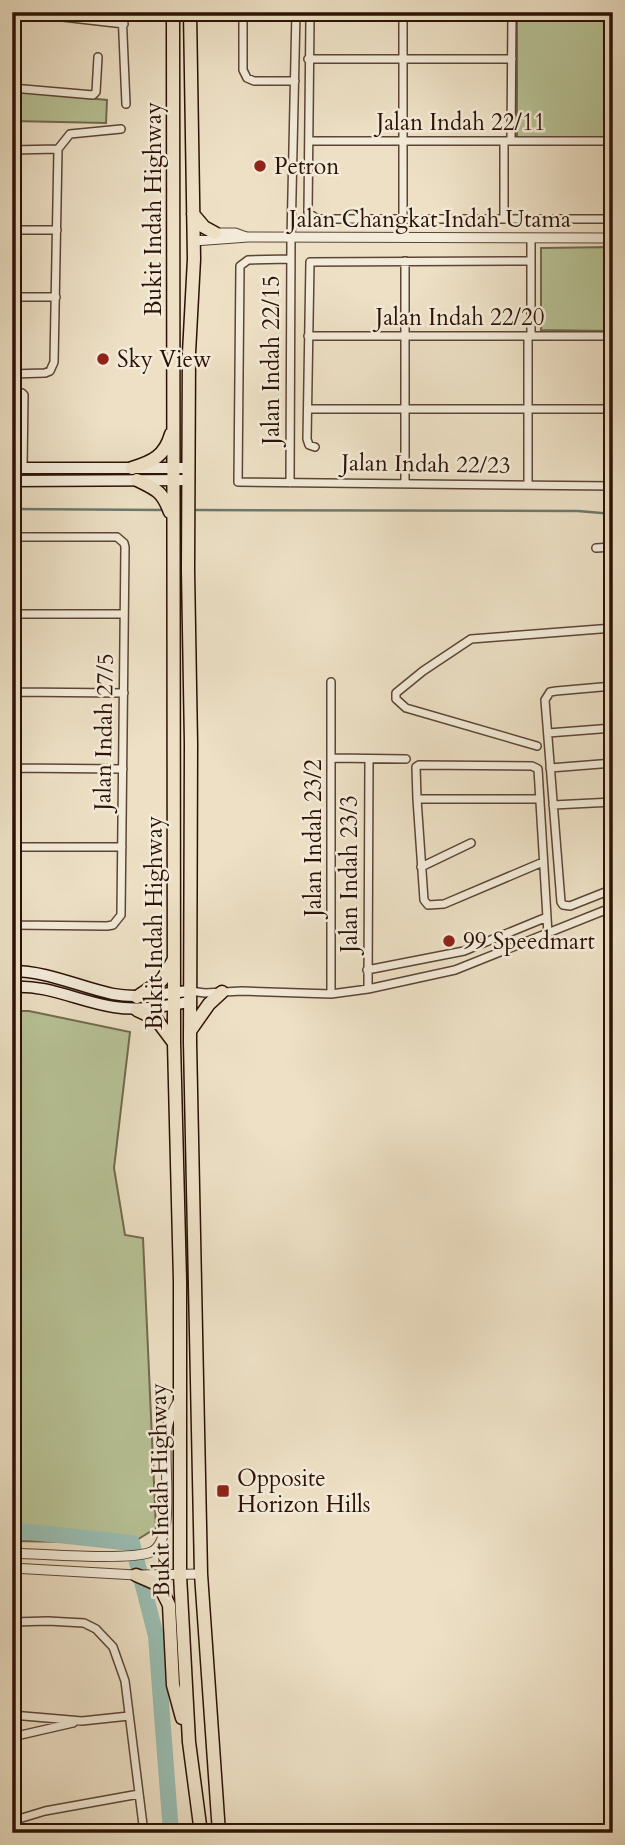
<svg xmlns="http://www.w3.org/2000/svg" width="625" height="1845" font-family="Cardo,serif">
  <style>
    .green { fill: #b7c296; stroke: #726a4e; stroke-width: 2 }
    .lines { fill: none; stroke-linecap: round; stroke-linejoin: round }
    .stream { stroke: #6d786d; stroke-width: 2.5 }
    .river { stroke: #99bdb2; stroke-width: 16 }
    .minor-casing { stroke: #5c4535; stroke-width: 10 }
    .tertiary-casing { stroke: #5c4535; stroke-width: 11 }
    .secondary-casing { stroke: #2c1105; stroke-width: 13 }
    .trunk-casing { stroke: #2c1105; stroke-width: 15 }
    .minor { stroke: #f3ebd9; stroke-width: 7 }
    .tertiary { stroke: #f3ebd9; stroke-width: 9 }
    .secondary { stroke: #f3ebd9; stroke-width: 10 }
    .trunk { stroke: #ede0c5; stroke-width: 12 }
    .poi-dot { fill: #8f2418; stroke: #f3ebd9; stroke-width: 2.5 }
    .labels { text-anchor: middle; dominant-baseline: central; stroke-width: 5; stroke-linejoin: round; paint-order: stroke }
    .street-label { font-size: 23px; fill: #2c1105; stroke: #f3ebd9 }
    .poi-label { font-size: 23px; fill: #2c1105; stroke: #f3ebd9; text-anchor: start }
  </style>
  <rect width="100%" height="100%" fill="#ede0c5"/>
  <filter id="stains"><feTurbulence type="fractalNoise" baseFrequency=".00286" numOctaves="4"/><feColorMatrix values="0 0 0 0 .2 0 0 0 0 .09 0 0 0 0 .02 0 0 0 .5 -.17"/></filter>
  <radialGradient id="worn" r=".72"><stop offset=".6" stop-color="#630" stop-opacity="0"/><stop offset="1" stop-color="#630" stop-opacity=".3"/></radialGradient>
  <!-- green -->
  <path class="green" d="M517 12H613V137L517 138Z
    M12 91 107 100 106 123 12 121Z
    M613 247V331L541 330V248Z
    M12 1011H29L130 1032 114 1168 125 1235 143 1238 156 1528 132 1543 12 1541Z"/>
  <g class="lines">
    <!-- stream -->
    <path class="stream" d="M12 509 163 510
      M194 510 578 511 613 514"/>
    <!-- river -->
    <path class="river" d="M12 1530 132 1543 156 1636 171 1833"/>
    <defs>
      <path id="minor" d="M19 12 124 24
        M122 12 126 104
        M243 12V70L247 78 254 81H295
        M512 17H315L310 18 308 213 318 219H613
        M308 59H512
        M12 88 93 95 96 92 98 57
        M309 141H613V238
        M511 141 512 13
        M58 149 70 134 121 129
        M12 150 58 149
        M403 218V12
        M504 219V141
        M12 230H57
        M291 259 248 260 240 266 238 482 613 486
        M12 297H56
        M308 336H613
        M531 336V238
        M12 374 45 373 50 371 54 362 58 149
        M12 393H22L24 395 23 468
        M308 409H613
        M315 447 309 445 307 439 310 262 531 261
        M405 482V261
        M290 483 291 239 296 12
        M528 485V336
        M12 537H117L124 543 125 547 121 915 113 925 107 926 12 925
        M15 537V925
        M596 548 613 547
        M13 614H124
        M613 686 556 691 550 692 545 700 561 902 563 905 570 906 613 889
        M12 692 124 693
        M548 733 613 728
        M537 746 406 708 396 699V693L423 671 471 639 613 628
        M333 758 406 759
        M12 768 123 769
        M550 768 613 763
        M417 799 416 767 419 765 532 766 538 769 548 934
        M540 799H417L424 900 428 905 444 904 543 862
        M553 805 613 802
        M12 847H122
        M421 867 471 843
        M367 970 464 951 547 917
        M368 989 369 759
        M190 991 205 993 242 991 331 994 368 989 455 970 613 907
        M331 994V682
        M12 1622 48 1621 84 1623 96 1629 113 1647 125 1681 144 1833
        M12 1715 82 1721 129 1716
        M12 1737 73 1723
        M12 1821 45 1811 139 1794"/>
      <path id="tertiary" d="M212 233H235L246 237
        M194 241 248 237 613 238
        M12 1553C41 1554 129 1561 151 1552 179 1540 160 1452 168 1424 170 1416 175 1407 179 1400
        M12 1568 136 1575 201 1574"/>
      <path id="secondary" d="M12 468H189
        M12 481 189 480
        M12 971C48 971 79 987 113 994 139 999 164 993 190 991
        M12 987C47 984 80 1002 114 1007 139 1011 164 1006 190 1002"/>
      <path id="trunk" d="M173 12 174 1043 180 1281V1575L189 1742 201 1833
        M190 12 194 259 189 353 188 570 191 744 190 1042 201 1574 219 1833
        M193 214 204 227 215 233
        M132 468C152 462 165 456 171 434
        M137 480C157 490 162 491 170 512
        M137 997 162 980 173 961
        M137 1010 156 1019 174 1043
        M190 1031 209 1004 222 992
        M136 1575 159 1585 169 1605 173 1685 182 1718"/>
    </defs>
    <!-- minor casing -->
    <use href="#minor" class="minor-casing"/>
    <!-- tertiary casing -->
    <use href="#tertiary" class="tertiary-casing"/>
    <!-- secondary casing -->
    <use href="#secondary" class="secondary-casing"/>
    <!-- trunk casing -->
    <use href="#trunk" class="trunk-casing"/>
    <!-- minor -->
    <use href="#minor" class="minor"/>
    <!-- tertiary -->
    <use href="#tertiary" class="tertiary"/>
    <!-- secondary -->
    <use href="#secondary" class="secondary"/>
    <!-- trunk -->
    <use href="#trunk" class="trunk"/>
  </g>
  <!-- markers -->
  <g class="poi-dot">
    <circle cx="260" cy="166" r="7"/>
    <circle cx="103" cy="359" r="7"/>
    <circle cx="449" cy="941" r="7"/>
    <rect x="216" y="1484" width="14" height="14" rx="3.5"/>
  </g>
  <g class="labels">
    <!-- street labels -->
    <g class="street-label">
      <text x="461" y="122">Jalan Indah 22/11</text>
      <text transform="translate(153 209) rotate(-90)">Bukit Indah Highway</text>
      <text x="430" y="219">Jalan Changkat Indah Utama</text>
      <text x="460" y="317">Jalan Indah 22/20</text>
      <text transform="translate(271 360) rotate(-90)">Jalan Indah 22/15</text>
      <text transform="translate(426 464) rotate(1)">Jalan Indah 22/23</text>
      <text transform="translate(104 732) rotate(-89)">Jalan Indah 27/5</text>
      <text transform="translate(313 838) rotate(-90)">Jalan Indah 23/2</text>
      <text transform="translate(349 874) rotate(-90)">Jalan Indah 23/3</text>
      <text transform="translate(154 923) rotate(-90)">Bukit Indah Highway</text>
      <text transform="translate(160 1490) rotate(-91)">Bukit Indah Highway</text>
    </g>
    <!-- poi labels -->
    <g class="poi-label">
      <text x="274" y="166">Petron</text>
      <text x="117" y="359">Sky View</text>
      <text x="463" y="941">99 Speedmart</text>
      <text x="237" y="1478">Opposite<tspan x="237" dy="26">Horizon Hills</tspan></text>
    </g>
  </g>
  <!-- margin -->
  <rect width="625" height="1845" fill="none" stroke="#ede0c5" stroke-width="42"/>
  <rect x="14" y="14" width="597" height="1817" fill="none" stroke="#2c1105" stroke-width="3.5"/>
  <rect x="21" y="21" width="583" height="1803" fill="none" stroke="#2c1105" stroke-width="2"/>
  <rect width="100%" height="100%" filter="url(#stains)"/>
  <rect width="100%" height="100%" fill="url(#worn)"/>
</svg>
